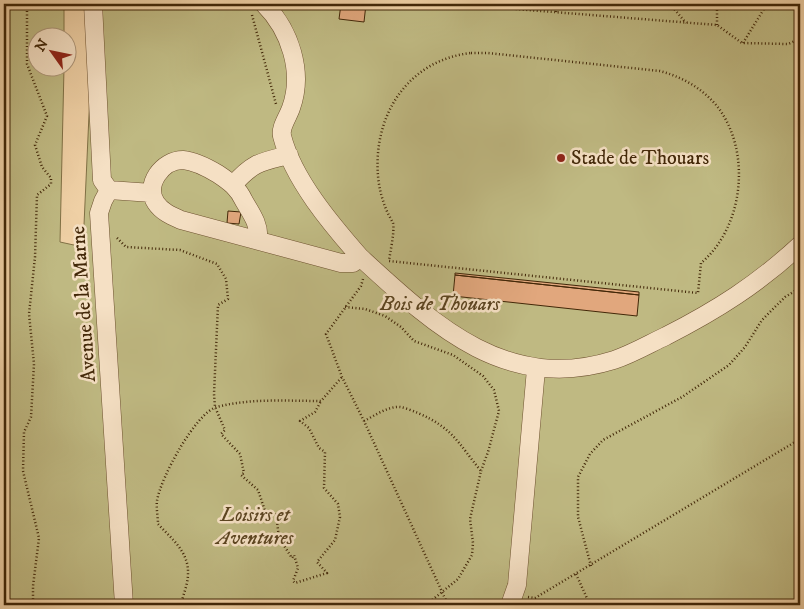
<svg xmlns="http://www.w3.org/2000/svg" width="804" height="609" font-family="'IM FELL DW Pica',serif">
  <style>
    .green { fill: #bfb982; stroke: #807045 }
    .building { fill: #e1a77d; stroke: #422708 }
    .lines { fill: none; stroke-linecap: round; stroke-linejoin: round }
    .minor-casing { stroke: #6d512f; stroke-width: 19 }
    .path { stroke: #422708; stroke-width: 2.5; stroke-dasharray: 1 2.5; stroke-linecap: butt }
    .minor { stroke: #f5e0c4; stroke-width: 18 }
    .poi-dot { fill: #8f2418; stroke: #f5e0c4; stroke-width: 2 }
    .labels { text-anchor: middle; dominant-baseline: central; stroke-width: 5; stroke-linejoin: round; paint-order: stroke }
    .poi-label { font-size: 20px; fill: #422708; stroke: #f5e0c4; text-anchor: start }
    .street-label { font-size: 20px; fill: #422708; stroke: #f5e0c4 }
    .park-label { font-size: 20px; font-style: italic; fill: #5b4420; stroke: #f5e0c4 }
  </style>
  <rect width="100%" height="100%" fill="#efd0a5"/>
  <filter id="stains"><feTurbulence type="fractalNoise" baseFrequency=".004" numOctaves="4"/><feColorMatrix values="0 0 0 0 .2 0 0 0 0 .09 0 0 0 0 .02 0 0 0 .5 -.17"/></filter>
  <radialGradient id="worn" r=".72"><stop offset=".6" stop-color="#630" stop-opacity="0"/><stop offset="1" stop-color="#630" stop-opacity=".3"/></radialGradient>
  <!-- green -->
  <path class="green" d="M4 4H64V37L38 38V68H64L60 242 83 247 94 4H800V605H4Z"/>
  <!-- building -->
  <path class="building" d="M341 4H366L364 22 339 19Z
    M228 211 241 212 239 224 227 223Z
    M455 273 639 292V295L455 275Z
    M455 275 639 295 637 316 453 296Z"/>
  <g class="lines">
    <defs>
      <path id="minor" d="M93 4 102 180 109 190
        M264 4C290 30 304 72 291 108 288 117 280 127 282 136 293 179 331 224 360 257
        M233 185C253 162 261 162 289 155
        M109 190 103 201 99 213 124 605
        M109 190 152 193
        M258 239C260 225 251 213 244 201 238 188 230 182 218 174 208 168 195 161 183 160 162 160 144 185 156 203 162 212 172 216 181 220L341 263H353L360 257C433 324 506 394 614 360 632 354 649 344 666 336 717 310 758 284 800 245
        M510 605 517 585 536 369"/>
    </defs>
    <!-- minor casing -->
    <use href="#minor" class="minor-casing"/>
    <!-- path -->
    <path class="path" d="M27 4V64L47 116 35 145 42 167 51 178V184L37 195 35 257 29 314 34 364 31 417 24 432 23 471 39 538 33 586V605
      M453 4 717 25 742 43 788 44 800 39
      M670 4 686 23
      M556 12 557 4
      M252 15 276 104
      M717 25V4
      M743 43 767 4
      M471 53H488L660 71C682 77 702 88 717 106 752 151 744 227 701 263L698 293 389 261C390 252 395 231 393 223 391 219 388 214 386 209 382 199 379 188 378 176 373 115 408 60 471 53Z
      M117 238 126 247 180 250 217 264 226 279 228 299 218 305 214 394 215 407 225 430 221 434 240 454 244 473 241 475 258 490 265 511 276 513 279 538 292 558 294 555 298 568 293 581 295 583 327 573 317 562 335 540 340 517 338 504 324 488 325 452 319 448 309 428 300 421 315 412 321 401
      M363 279 361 286 326 334 342 377 364 421 448 605
      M345 307 365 309 385 316 401 327 414 341 453 355 483 376 494 390 499 411 488 452 481 471
      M364 421C374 416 388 406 400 407 406 408 413 411 418 413 453 428 458 443 481 471L470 519 473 543 472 555 458 579 426 605
      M591 566 578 517V477L590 454 603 440 682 397 729 365 745 347 762 320 785 297 800 288
      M576 574 590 605
      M528 597 535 598 800 439
      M181 605C183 595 188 584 188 574 189 552 172 539 158 524 158 517 156 508 157 501 160 479 196 412 217 407 251 398 287 401 321 401L342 377"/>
    <!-- minor -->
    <use href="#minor" class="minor"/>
  </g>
  <!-- markers -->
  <circle class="poi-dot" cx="561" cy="158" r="5"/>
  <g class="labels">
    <!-- poi labels -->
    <g class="poi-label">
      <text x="571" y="158">Stade de Thouars</text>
    </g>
    <!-- street labels -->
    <g class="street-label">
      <text transform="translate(84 304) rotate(-94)">Avenue de la Marne</text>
    </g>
    <!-- park labels -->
    <g class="park-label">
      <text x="440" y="304">Bois de Thouars</text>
      <text x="255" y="515">Loisirs et<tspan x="255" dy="23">Aventures</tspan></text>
    </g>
  </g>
  <!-- margin -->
  <rect width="804" height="609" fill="none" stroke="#efd0a5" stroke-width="20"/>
  <rect x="5" y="5" width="794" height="599" fill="none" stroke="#422708" stroke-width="2.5"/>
  <rect x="10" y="10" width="784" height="589" fill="none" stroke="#422708"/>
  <!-- north arrow -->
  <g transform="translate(52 52) rotate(303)"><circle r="24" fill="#f5e0c4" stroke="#ad9679"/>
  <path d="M0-4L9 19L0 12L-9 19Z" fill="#8f2418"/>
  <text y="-8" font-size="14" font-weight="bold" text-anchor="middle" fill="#422708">N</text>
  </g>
  <rect width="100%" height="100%" filter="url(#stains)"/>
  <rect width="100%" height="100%" fill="url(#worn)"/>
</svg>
